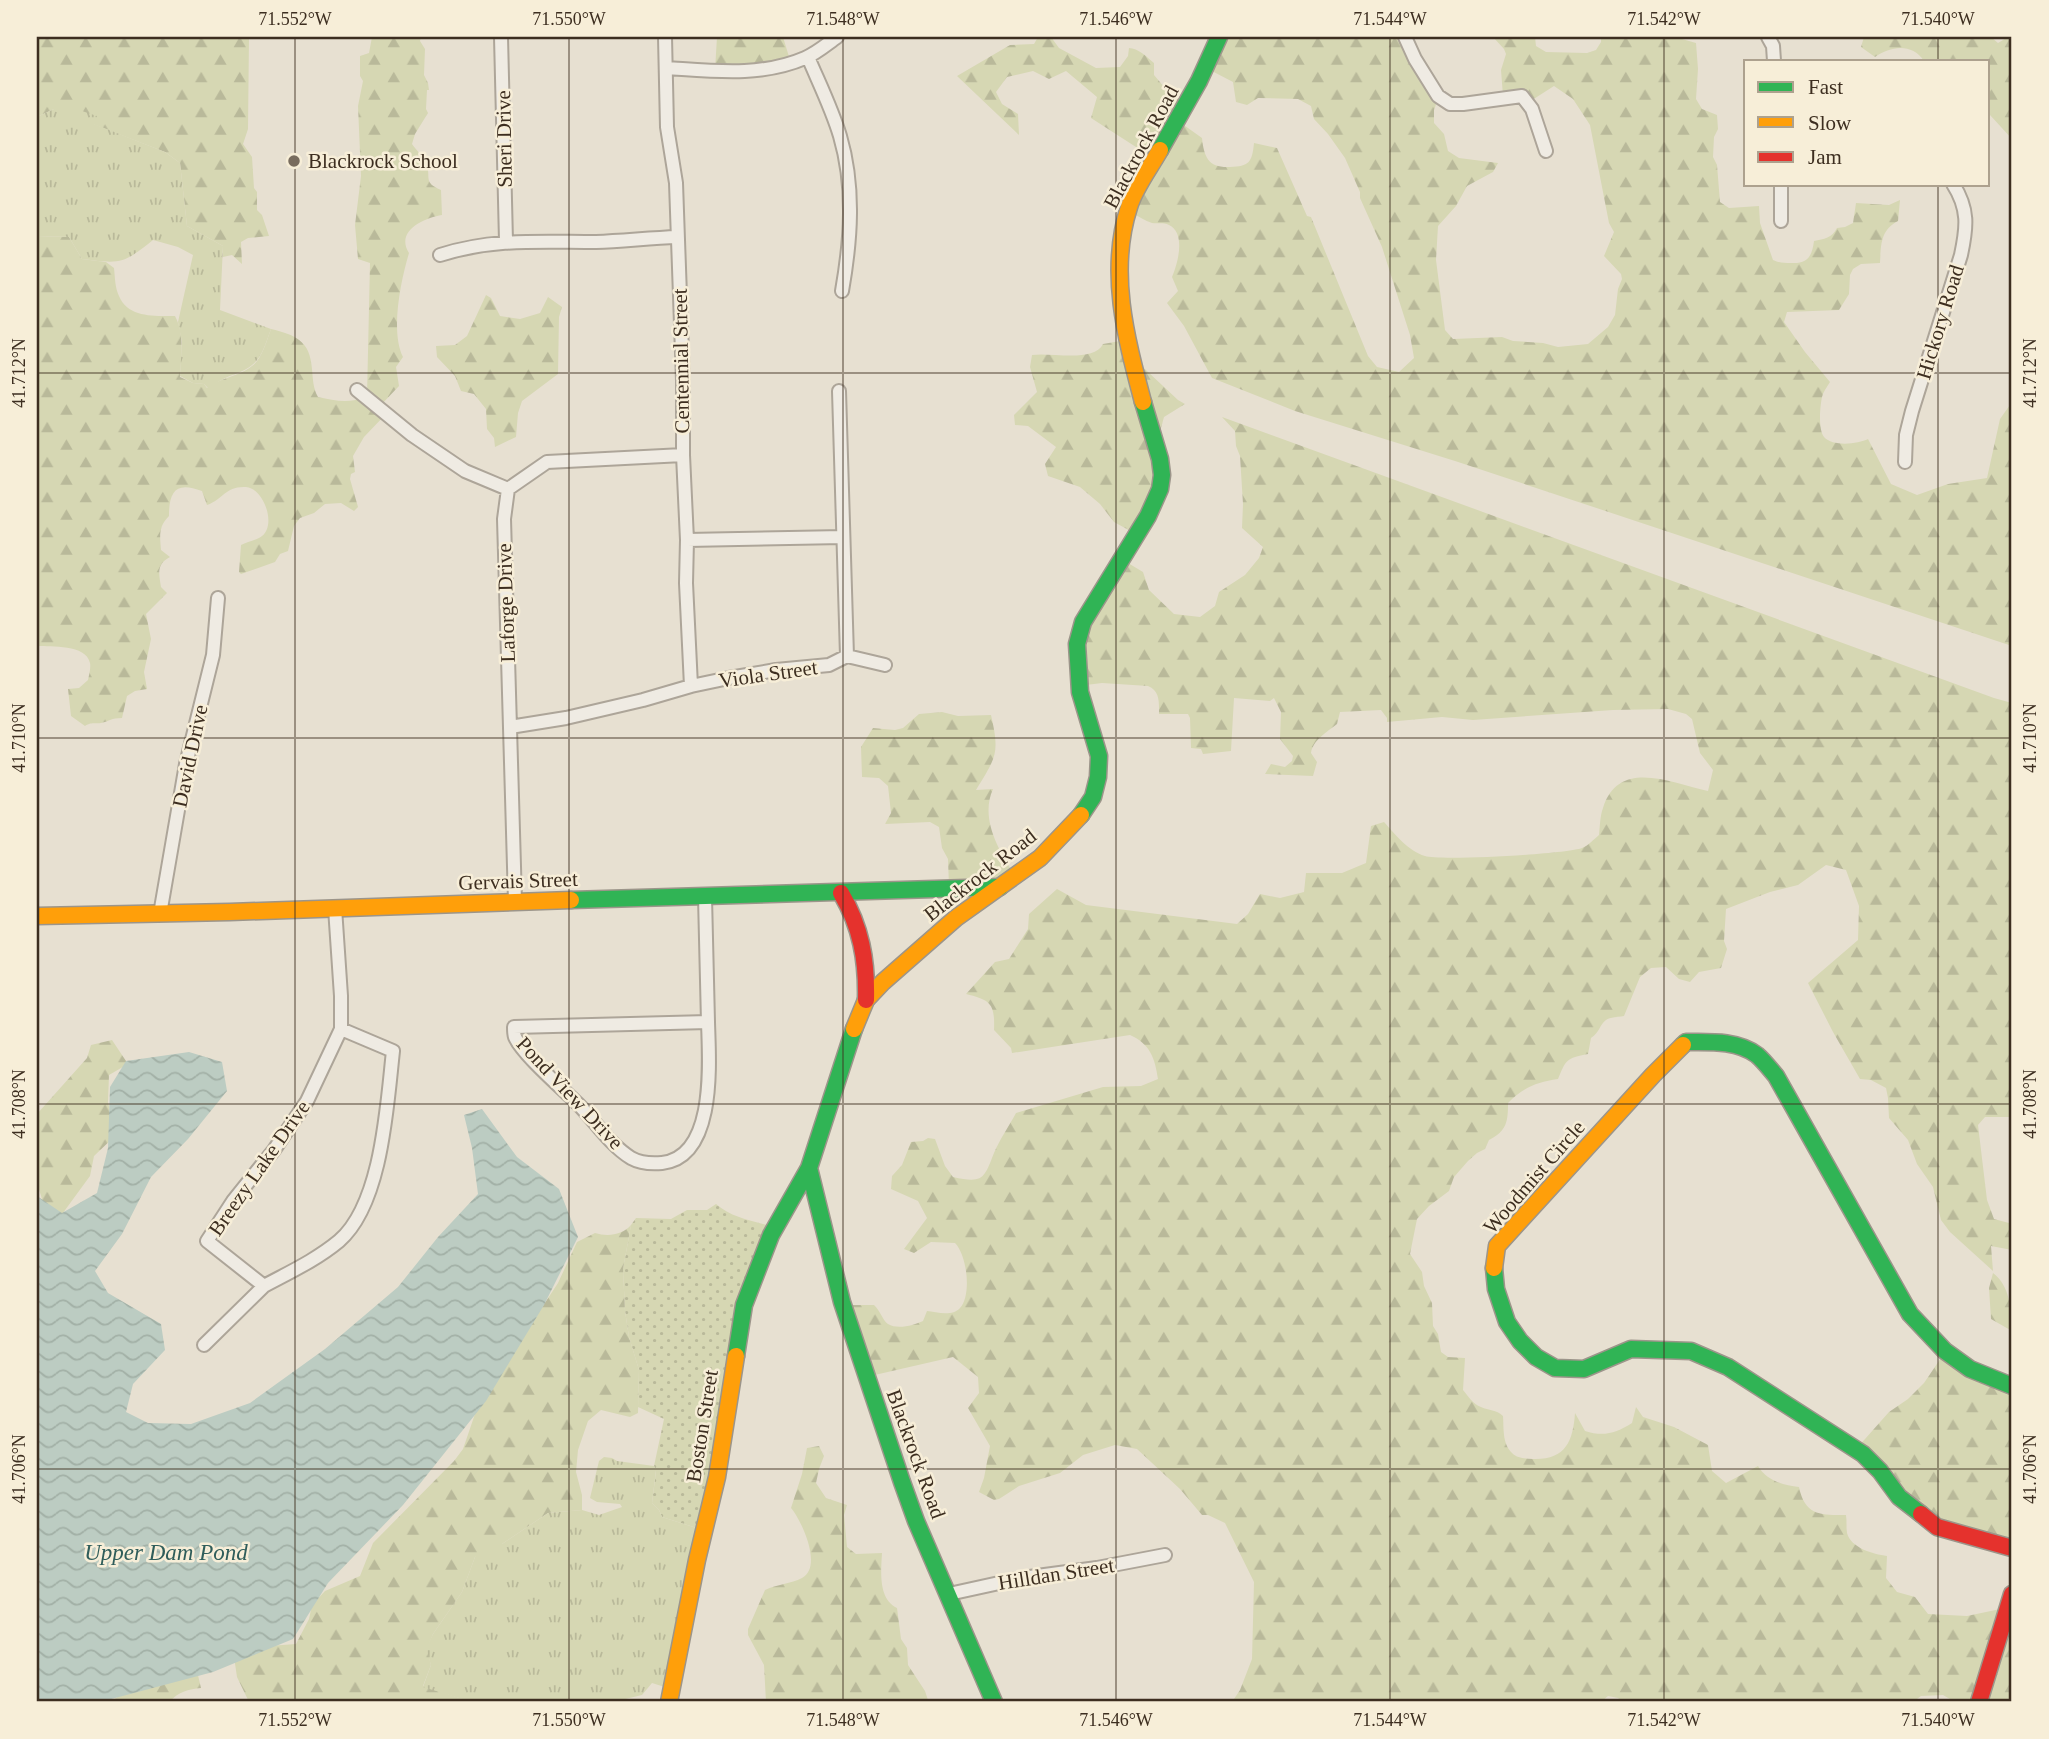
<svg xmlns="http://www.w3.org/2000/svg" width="2049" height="1739" font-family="Georgia,serif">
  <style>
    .grass { fill: url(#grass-dots) }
    .forest { fill: url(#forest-firs) }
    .park { fill: url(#park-tufts) }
    .water { fill: url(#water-waves) }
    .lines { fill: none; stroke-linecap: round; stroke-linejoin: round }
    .street-casing { stroke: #ada599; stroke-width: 16 }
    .fast-casing { stroke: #9c958a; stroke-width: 19 }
    .slow-casing { stroke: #9c958a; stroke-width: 19 }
    .jam-casing { stroke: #9c958a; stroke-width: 19 }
    .street { stroke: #efebe3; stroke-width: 12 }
    .fast { stroke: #30b455; stroke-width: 16 }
    .slow { stroke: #ff9f0a; stroke-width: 16 }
    .jam { stroke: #e5322d; stroke-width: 16 }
    .ticks { fill: none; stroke: #3d2e20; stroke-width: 2; stroke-opacity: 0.45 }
    .poi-dot { fill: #786c5e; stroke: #f7eed8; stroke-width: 2.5 }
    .labels { text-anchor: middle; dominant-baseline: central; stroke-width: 5; stroke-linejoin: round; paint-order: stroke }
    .street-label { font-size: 21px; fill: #3d2e20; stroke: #f7eed8 }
    .poi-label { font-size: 21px; fill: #3d2e20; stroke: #f7eed8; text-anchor: start }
    .water-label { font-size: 23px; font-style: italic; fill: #2f5d5a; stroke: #f7eed8 }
    .neatline { fill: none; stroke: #3d2e20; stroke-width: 2.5 }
    .ticks-label { font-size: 18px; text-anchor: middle; fill: #3d2e20 }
  </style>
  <defs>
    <pattern id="grass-dots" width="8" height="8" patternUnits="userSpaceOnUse" patternTransform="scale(1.75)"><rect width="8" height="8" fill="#d6d7b3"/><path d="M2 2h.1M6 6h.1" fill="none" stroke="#b9b99a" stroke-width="1.8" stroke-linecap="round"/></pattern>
    <pattern id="forest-firs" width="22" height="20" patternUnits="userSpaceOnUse" patternTransform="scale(1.75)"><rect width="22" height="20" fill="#d6d7b3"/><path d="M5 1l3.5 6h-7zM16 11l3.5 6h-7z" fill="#b9b99a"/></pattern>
    <pattern id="park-tufts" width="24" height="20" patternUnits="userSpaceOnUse" patternTransform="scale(1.75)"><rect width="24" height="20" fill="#d6d7b3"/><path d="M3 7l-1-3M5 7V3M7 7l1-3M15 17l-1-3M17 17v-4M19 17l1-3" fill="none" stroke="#b9b99a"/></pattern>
    <pattern id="water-waves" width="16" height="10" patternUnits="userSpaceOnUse" patternTransform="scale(1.75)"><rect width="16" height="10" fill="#bcccc2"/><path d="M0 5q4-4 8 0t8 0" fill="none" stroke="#a2b0a6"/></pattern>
  </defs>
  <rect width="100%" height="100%" fill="#e7e0d1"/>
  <!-- grass -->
  <path class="grass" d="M716 1204C732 1218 753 1221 774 1227L744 1304 703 1530 662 1517 659 1510 652 1503 656 1471 654 1466 664 1419 638 1407 639 1370 629 1337 625 1311 623 1269 631 1225 636 1218 671 1219 687 1210H707Z"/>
  <!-- forest -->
  <path class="forest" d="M37 37H249L248 129 243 144 252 157 254 188 257 192V210L262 215 269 236 248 238 241 242 242 264 232 255 223 257V246L187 226 180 163 165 152 54 109 37 117Z
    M372 37H421L420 41 425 49 424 75 428 83 429 90H427L426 109 428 113 415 134 412 144C416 150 423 156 426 163 432 177 422 182 441 190L442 215C424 218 395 231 409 253 401 280 390 331 403 357L396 367 399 386 380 406 386 414 364 437 353 456 355 472 351 474 350 479 358 507 354 511 341 503 325 504 314 513 300 518 294 526 288 551 280 554 275 562 241 574 239 572 241 545C247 542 257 540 262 536 277 524 263 488 246 487 225 486 224 499 207 505L202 491C176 481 169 491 169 516 158 527 160 536 161 550L170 557C156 564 159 574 161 587L167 593 146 614 151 639 144 672 147 689 135 691 127 696 122 718C111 718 110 721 101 723 94 724 91 722 85 726L71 716 68 689 79 688 88 680C89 675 91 668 90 663 86 644 51 647 37 646V236L69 237 82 259 106 262 114 268C115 277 115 288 119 296 128 318 155 316 175 316 185 335 181 356 180 377L193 383 204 384 207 388C222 376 245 376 257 361 264 352 267 339 271 329 295 335 310 340 312 369 313 380 313 388 318 397 336 401 350 404 367 396L370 263 358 259 355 225 361 176 358 106 363 81 360 76V56L369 53Z
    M717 37H783L790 60 715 70Z
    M1038 37H1051L1059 48 1096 68 1120 67 1128 56 1129 48C1138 48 1147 57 1154 63V75L1165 88 1185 105 1181 123 1202 138C1204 158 1209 168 1230 167 1249 166 1252 163 1254 143L1277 148 1307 216 1311 217 1368 356 1377 367 1399 372 1414 358 1410 335 1382 247 1360 198V192L1345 158 1328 134 1314 119 1311 106 1298 99 1258 98 1247 105 1236 102 1233 82 1208 69 1219 37H1406L1439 96 1434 110V123L1444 134 1448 151 1459 158 1498 163 1493 172 1467 186 1456 206 1438 226 1436 260 1445 330 1453 339 1502 337 1513 341 1543 343 1558 347 1588 344 1608 327 1615 315 1618 289 1622 279 1621 274 1604 256 1614 232 1609 223 1590 125 1573 99 1554 86 1529 102 1503 96 1501 70 1506 54 1504 49 1493 37H1535L1536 46 1546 52 1587 53 1596 50 1601 42V37H1675L1696 43 1698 69 1696 99 1702 109 1717 115 1718 129 1714 137 1713 157 1717 165 1720 202 1729 208 1759 206 1760 223 1773 260C1780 263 1784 263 1791 263 1808 264 1812 256 1814 241 1824 239 1832 238 1837 228L1845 227 1853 223 1856 203 1889 205 1900 200 1898 221C1880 230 1881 246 1880 263L1861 264 1853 269 1850 275 1849 294 1839 310 1787 312 1784 322 1805 352 1830 382C1827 387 1823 392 1822 397 1820 407 1818 429 1824 437 1833 447 1858 444 1868 439L1891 484 1917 495 1948 484 1987 478 2000 419 2012 402V646L1455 461 1295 411 1212 378 1184 326 1167 303 1178 291 1172 277C1178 263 1186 233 1169 225 1163 222 1157 224 1152 223 1145 221 1138 216 1131 212L1153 158 1091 118 1097 97 1066 71 1049 79 1033 71 1007 77 996 92 1002 104 1018 114 1019 135 957 76 1010 45 1034 44Z
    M1864 37H1991L1998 43 2008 37H2012V139L1990 115 1988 94V61H1924C1912 43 1891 46 1875 57L1861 47Z
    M486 295 491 298 500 316 520 319 540 313 548 297 562 307 559 317 558 374 522 401 518 413 516 437 495 447 494 438 487 429 486 409 474 394 461 391 455 376 437 357 436 346 455 345 467 336Z
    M1126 340 1132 357 1178 400 1185 404 1164 417 1156 446 1160 483 1136 534 1114 522 1100 504 1080 487 1048 476 1045 464 1056 447 1028 426 1015 425 1014 415 1037 392 1030 367 1032 355C1051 352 1094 363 1103 344Z
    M1222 417 1994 698 2012 703V1117H1985L1978 1125 1987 1200 1994 1219 2009 1223 2012 1219V1250L1991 1246 1993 1271 1950 1232 1941 1220 1933 1187 1917 1164 1908 1140 1889 1118 1888 1098 1886 1088 1871 1080 1860 1079 1833 1032 1808 983 1858 940 1859 906 1846 870 1826 865 1798 885 1770 892 1726 909 1724 941 1727 949 1721 968 1699 972 1690 982 1679 979 1666 967 1651 968 1640 977 1624 1016C1619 1017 1610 1017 1606 1020 1600 1024 1600 1032 1591 1038L1588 1054C1566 1058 1566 1060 1558 1079 1537 1082 1524 1087 1508 1103 1508 1121 1507 1131 1489 1140L1485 1149 1477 1153 1468 1161 1454 1177 1449 1191 1429 1206 1417 1219 1410 1254 1422 1272 1424 1286 1432 1303 1433 1326 1438 1334 1441 1352 1448 1357 1465 1358 1463 1390C1468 1396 1473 1404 1481 1407 1489 1411 1496 1409 1503 1416 1504 1428 1502 1443 1512 1453 1518 1459 1525 1458 1533 1459 1565 1460 1573 1442 1575 1413L1585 1431C1604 1437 1616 1433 1632 1423L1636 1407 1643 1417 1674 1427 1708 1445 1712 1471 1726 1483 1758 1466C1767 1481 1783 1485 1799 1487 1805 1516 1821 1515 1846 1515 1847 1521 1846 1527 1847 1533 1851 1548 1873 1554 1887 1556L1886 1578 1897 1592 1915 1597 1928 1614 1967 1616 2005 1608V1629L2012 1631V1702H1955L1943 1695 1921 1696 1913 1702H1623L1618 1698 1608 1696 1601 1702H1232L1240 1690 1252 1659 1254 1582 1225 1523 1208 1515H1202L1180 1489 1137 1449 1115 1445 1083 1455 1060 1473 1019 1486 999 1499 994 1500 979 1492 984 1478 990 1446 968 1408 979 1393 978 1377 953 1357 866 1377 845 1305H874C880 1310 883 1321 888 1324 898 1330 914 1325 923 1321L927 1311C936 1312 952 1317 960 1308 972 1295 967 1255 955 1243L931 1242 914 1253 904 1249 927 1218 918 1201 891 1189 892 1176 902 1165 911 1142 923 1141 928 1138 935 1139 945 1166 953 1177C984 1184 984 1178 994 1153 1000 1139 1009 1126 1016 1113L1103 1087 1141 1086 1158 1079C1155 1058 1150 1044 1130 1035L1012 1053 1011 1048 994 1030C995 1004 991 1000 966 994L995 962 1009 959 1028 929 1029 914 1057 889 1086 905 1237 924 1248 914 1260 894 1280 898 1304 892 1306 873H1342L1366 863 1371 826 1384 822C1395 834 1408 851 1425 856 1440 861 1567 854 1582 848 1588 846 1594 839 1599 835 1600 826 1600 816 1603 808 1619 757 1673 784 1708 791L1713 770 1700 753 1692 719 1686 714 1668 709 1613 710 1473 720 1442 717 1387 722V718L1381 710 1340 712 1337 724C1327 732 1313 740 1311 753L1317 762 1313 776 1265 774 1271 764 1285 767 1292 761 1293 756 1280 739 1281 712 1274 698 1270 701 1234 698 1231 751 1203 754 1201 749 1191 748 1190 718 1188 714H1159C1159 702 1160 691 1148 686L1102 683 1078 686 1077 644 1123 560 1143 572 1149 590 1174 614 1200 617 1215 606 1219 592 1245 575 1259 558 1263 547 1242 528 1243 504 1240 456 1236 446 1235 431Z
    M942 712 958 716 991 715C1000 754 996 757 976 790L993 789C980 818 998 849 1014 874L949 887 948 859 942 848 939 827 930 822 885 824 891 813 888 786 879 778 862 777 861 747 873 728 895 730 903 728 919 714Z
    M112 1040 128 1064 109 1075 108 1102 115 1136 94 1156 90 1176 60 1217 46 1212 37 1183V1114L87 1058 91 1045Z
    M631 1225 623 1269 625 1311 629 1337 639 1370 638 1413 630 1417 601 1410 588 1421 578 1450 576 1472 582 1495V1510L548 1513 502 1544 475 1557 462 1592 433 1634 427 1649 431 1665 423 1686 472 1702H249L237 1677 234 1657 255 1647 296 1644 309 1619 312 1605 325 1591 360 1576 373 1543 454 1461 463 1449 476 1411 487 1391 558 1283 577 1242 595 1233C608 1237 622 1235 631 1225Z
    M1993 1273C2010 1285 2012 1312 2012 1331L1991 1319 1989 1288Z
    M1945 1352 2012 1386V1545L1951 1530 1857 1448 1889 1412 1908 1399 1924 1383Z
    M819 1446 824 1456 819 1469 816 1483 826 1498 847 1505 844 1515 847 1547 856 1554 882 1553C881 1572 878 1599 897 1608L901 1639 907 1648 908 1665 925 1691 928 1700 926 1702H766L764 1665 748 1635V1629L765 1590C777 1584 791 1584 802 1578 823 1567 802 1521 791 1508L802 1474 807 1448Z
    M197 1671 201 1688C189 1689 177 1692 170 1702H110L137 1684Z"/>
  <!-- park -->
  <path class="park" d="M54 109 79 110 97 116 94 124 165 152 180 163 187 226 223 246 220 310 271 329C267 339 264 352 257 360 245 376 220 374 210 390L204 384 193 383 180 376 182 342 178 322 193 255 178 247 153 240C123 264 121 264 82 259L69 237 37 236V117Z
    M604 1457 612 1458 617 1461 654 1466 656 1470 652 1503 659 1510 662 1517 703 1530 671 1689 652 1683 642 1695 613 1702H472L423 1687 431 1665 426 1649 433 1634 462 1592 475 1557 483 1547 493 1541 502 1544 548 1513 582 1510 599 1515 622 1507 620 1504 597 1502 590 1498 599 1461Z"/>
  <!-- water -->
  <path class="water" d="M189 1052 222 1062 227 1091 188 1139 151 1177 122 1234 95 1271 108 1293 161 1324 165 1350 133 1384 126 1412 148 1423 191 1424 250 1403 325 1349 398 1287 438 1237 478 1194 472 1148 464 1115 482 1109 517 1157 559 1189 578 1237 544 1305 486 1401 403 1505 328 1583 293 1639 213 1672 100 1702H37V1196L62 1213 97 1193 108 1148 110 1087 126 1061Z"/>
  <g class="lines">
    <defs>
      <path id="street" d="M501 37 506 241
        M665 37 667 127 676 183 683 381V455L687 540 686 583 691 686
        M1405 37 1415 59 1438 96 1450 104H1463L1522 96 1532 109 1546 151
        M1768 37 1773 46 1774 61
        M808 57C819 83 832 109 840 136 855 187 851 240 842 291
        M667 68C714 71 761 77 805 58 817 53 827 44 837 37
        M1781 184V221
        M440 255C493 238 541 242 596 242 623 241 650 238 677 237
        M357 390 412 435 465 471 508 489
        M839 391 847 656
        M1905 462 1906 435 1912 411 1961 255C1967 227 1969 209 1953 184
        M687 540 843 537
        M847 656 885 665
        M510 727 566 718 643 700 691 686 729 678 776 670 829 665 847 656
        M705 897 708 1022
        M515 901 504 519 508 489 547 462 683 455
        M335 908 341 996V1029L307 1101 274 1150 233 1201 207 1241 264 1286C290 1272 316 1260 339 1241 382 1204 387 1105 393 1051L341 1029
        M160 914 186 764 213 655 218 598
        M708 1022C709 1060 717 1157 662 1163 651 1164 640 1163 631 1158 610 1145 595 1121 578 1104 563 1089 523 1055 515 1037 514 1034 514 1030 514 1027Z
        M204 1345 264 1286
        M949 1594 1022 1578 1097 1568 1165 1555"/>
      <path id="fast" d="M1160 150 1199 81 1219 37
        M1081 815 1093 797 1098 777 1099 756 1080 692 1077 644 1083 622 1148 516 1160 489 1162 475 1160 459 1143 402
        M571 900 1000 887
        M854 1029 809 1168 842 1302 902 1482 916 1521 994 1702
        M1683 1045 1686 1042C1709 1042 1737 1040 1757 1055 1764 1061 1770 1069 1776 1076L1910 1314 1945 1351 1970 1369 2012 1386
        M1494 1268 1496 1289 1507 1322 1520 1341 1536 1357 1555 1368 1584 1369 1631 1349 1691 1351 1728 1367 1863 1454 1880 1471 1899 1497 1921 1514
        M736 1356 744 1305 771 1235 809 1168"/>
      <path id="slow" d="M1143 402C1126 338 1108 272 1129 207 1135 187 1150 168 1160 150
        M37 916 230 912 571 900
        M854 1029 866 1000 883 982 956 918 1040 858 1081 815
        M1494 1268 1497 1246 1653 1075 1683 1045
        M669 1702 697 1560 717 1477 736 1356"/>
      <path id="jam" d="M841 893C861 927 867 960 866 1000
        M1921 1514 1937 1527 2012 1548
        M1979 1702 2012 1594"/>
    </defs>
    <!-- street casing -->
    <use href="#street" class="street-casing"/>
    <!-- fast casing -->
    <use href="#fast" class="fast-casing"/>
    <!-- slow casing -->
    <use href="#slow" class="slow-casing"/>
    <!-- jam casing -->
    <use href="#jam" class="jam-casing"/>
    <!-- street -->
    <use href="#street" class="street"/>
    <!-- fast -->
    <use href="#fast" class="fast"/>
    <!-- slow -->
    <use href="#slow" class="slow"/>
    <!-- jam -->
    <use href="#jam" class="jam"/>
  </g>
  <!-- ticks -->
  <path class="ticks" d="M295 37V1702M569 37V1702M843 37V1702M1116 37V1702M1390 37V1702M1664 37V1702M1938 37V61M1938 184V1702M37 373H2012M37 738H2012M37 1104H2012M37 1469H2012"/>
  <!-- markers -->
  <circle class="poi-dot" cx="294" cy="161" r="7"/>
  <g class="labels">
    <!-- street labels -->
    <g class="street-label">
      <text transform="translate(504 139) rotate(-91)">Sheri Drive</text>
      <text transform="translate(1141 147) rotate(-62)">Blackrock Road</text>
      <text transform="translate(1940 322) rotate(-73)">Hickory Road</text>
      <text transform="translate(681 361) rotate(-91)">Centennial Street</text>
      <text transform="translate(506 603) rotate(-92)">Laforge Drive</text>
      <text transform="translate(768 674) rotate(-8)">Viola Street</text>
      <text transform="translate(190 756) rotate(-78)">David Drive</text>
      <text transform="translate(980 875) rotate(-38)">Blackrock Road</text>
      <text transform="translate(518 881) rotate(-2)">Gervais Street</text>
      <text transform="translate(570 1093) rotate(47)">Pond View Drive</text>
      <text transform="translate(259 1168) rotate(-55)">Breezy Lake Drive</text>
      <text transform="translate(1534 1177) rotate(-49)">Woodmist Circle</text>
      <text transform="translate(702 1426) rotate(-81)">Boston Street</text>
      <text transform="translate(916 1454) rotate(70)">Blackrock Road</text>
      <text transform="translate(1056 1574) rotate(-9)">Hilldan Street</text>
    </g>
    <!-- poi labels -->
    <g class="poi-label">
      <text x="308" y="161">Blackrock School</text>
    </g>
    <!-- water labels -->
    <g class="water-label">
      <text x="166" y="1552">Upper Dam Pond</text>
    </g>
  </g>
  <!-- border -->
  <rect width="2049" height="1739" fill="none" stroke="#f7eed8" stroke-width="77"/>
  <!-- legend -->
  <rect x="1744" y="60" width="245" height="126" fill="#f7eed8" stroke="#ada18e" stroke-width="2"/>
  <rect x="1758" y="82" width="35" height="10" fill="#30b455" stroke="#ada18e" stroke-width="2"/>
  <text x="1808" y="94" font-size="21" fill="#3d2e20">Fast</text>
  <rect x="1758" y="117" width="35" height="10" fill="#ff9f0a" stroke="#ada18e" stroke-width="2"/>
  <text x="1808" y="130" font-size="21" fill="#3d2e20">Slow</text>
  <rect x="1758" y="152" width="35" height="10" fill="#e5322d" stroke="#ada18e" stroke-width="2"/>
  <text x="1808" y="164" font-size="21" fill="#3d2e20">Jam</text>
  <rect x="38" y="38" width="1972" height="1662" class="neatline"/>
  <g class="ticks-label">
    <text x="295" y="25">71.552°W</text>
    <text x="569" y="25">71.550°W</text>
    <text x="843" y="25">71.548°W</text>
    <text x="1116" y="25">71.546°W</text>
    <text x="1390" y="25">71.544°W</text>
    <text x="1664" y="25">71.542°W</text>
    <text x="1938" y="25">71.540°W</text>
    <text transform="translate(19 373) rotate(-90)" y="6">41.712°N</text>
    <text transform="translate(2030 373) rotate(-90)" y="6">41.712°N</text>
    <text transform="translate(19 738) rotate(-90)" y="6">41.710°N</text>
    <text transform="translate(2030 738) rotate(-90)" y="6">41.710°N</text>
    <text transform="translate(19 1104) rotate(-90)" y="6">41.708°N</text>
    <text transform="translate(2030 1104) rotate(-90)" y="6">41.708°N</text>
    <text transform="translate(19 1469) rotate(-90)" y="6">41.706°N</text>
    <text transform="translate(2030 1469) rotate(-90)" y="6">41.706°N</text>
    <text x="295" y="1726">71.552°W</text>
    <text x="569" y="1726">71.550°W</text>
    <text x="843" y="1726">71.548°W</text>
    <text x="1116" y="1726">71.546°W</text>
    <text x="1390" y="1726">71.544°W</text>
    <text x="1664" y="1726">71.542°W</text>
    <text x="1938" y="1726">71.540°W</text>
  </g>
</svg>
